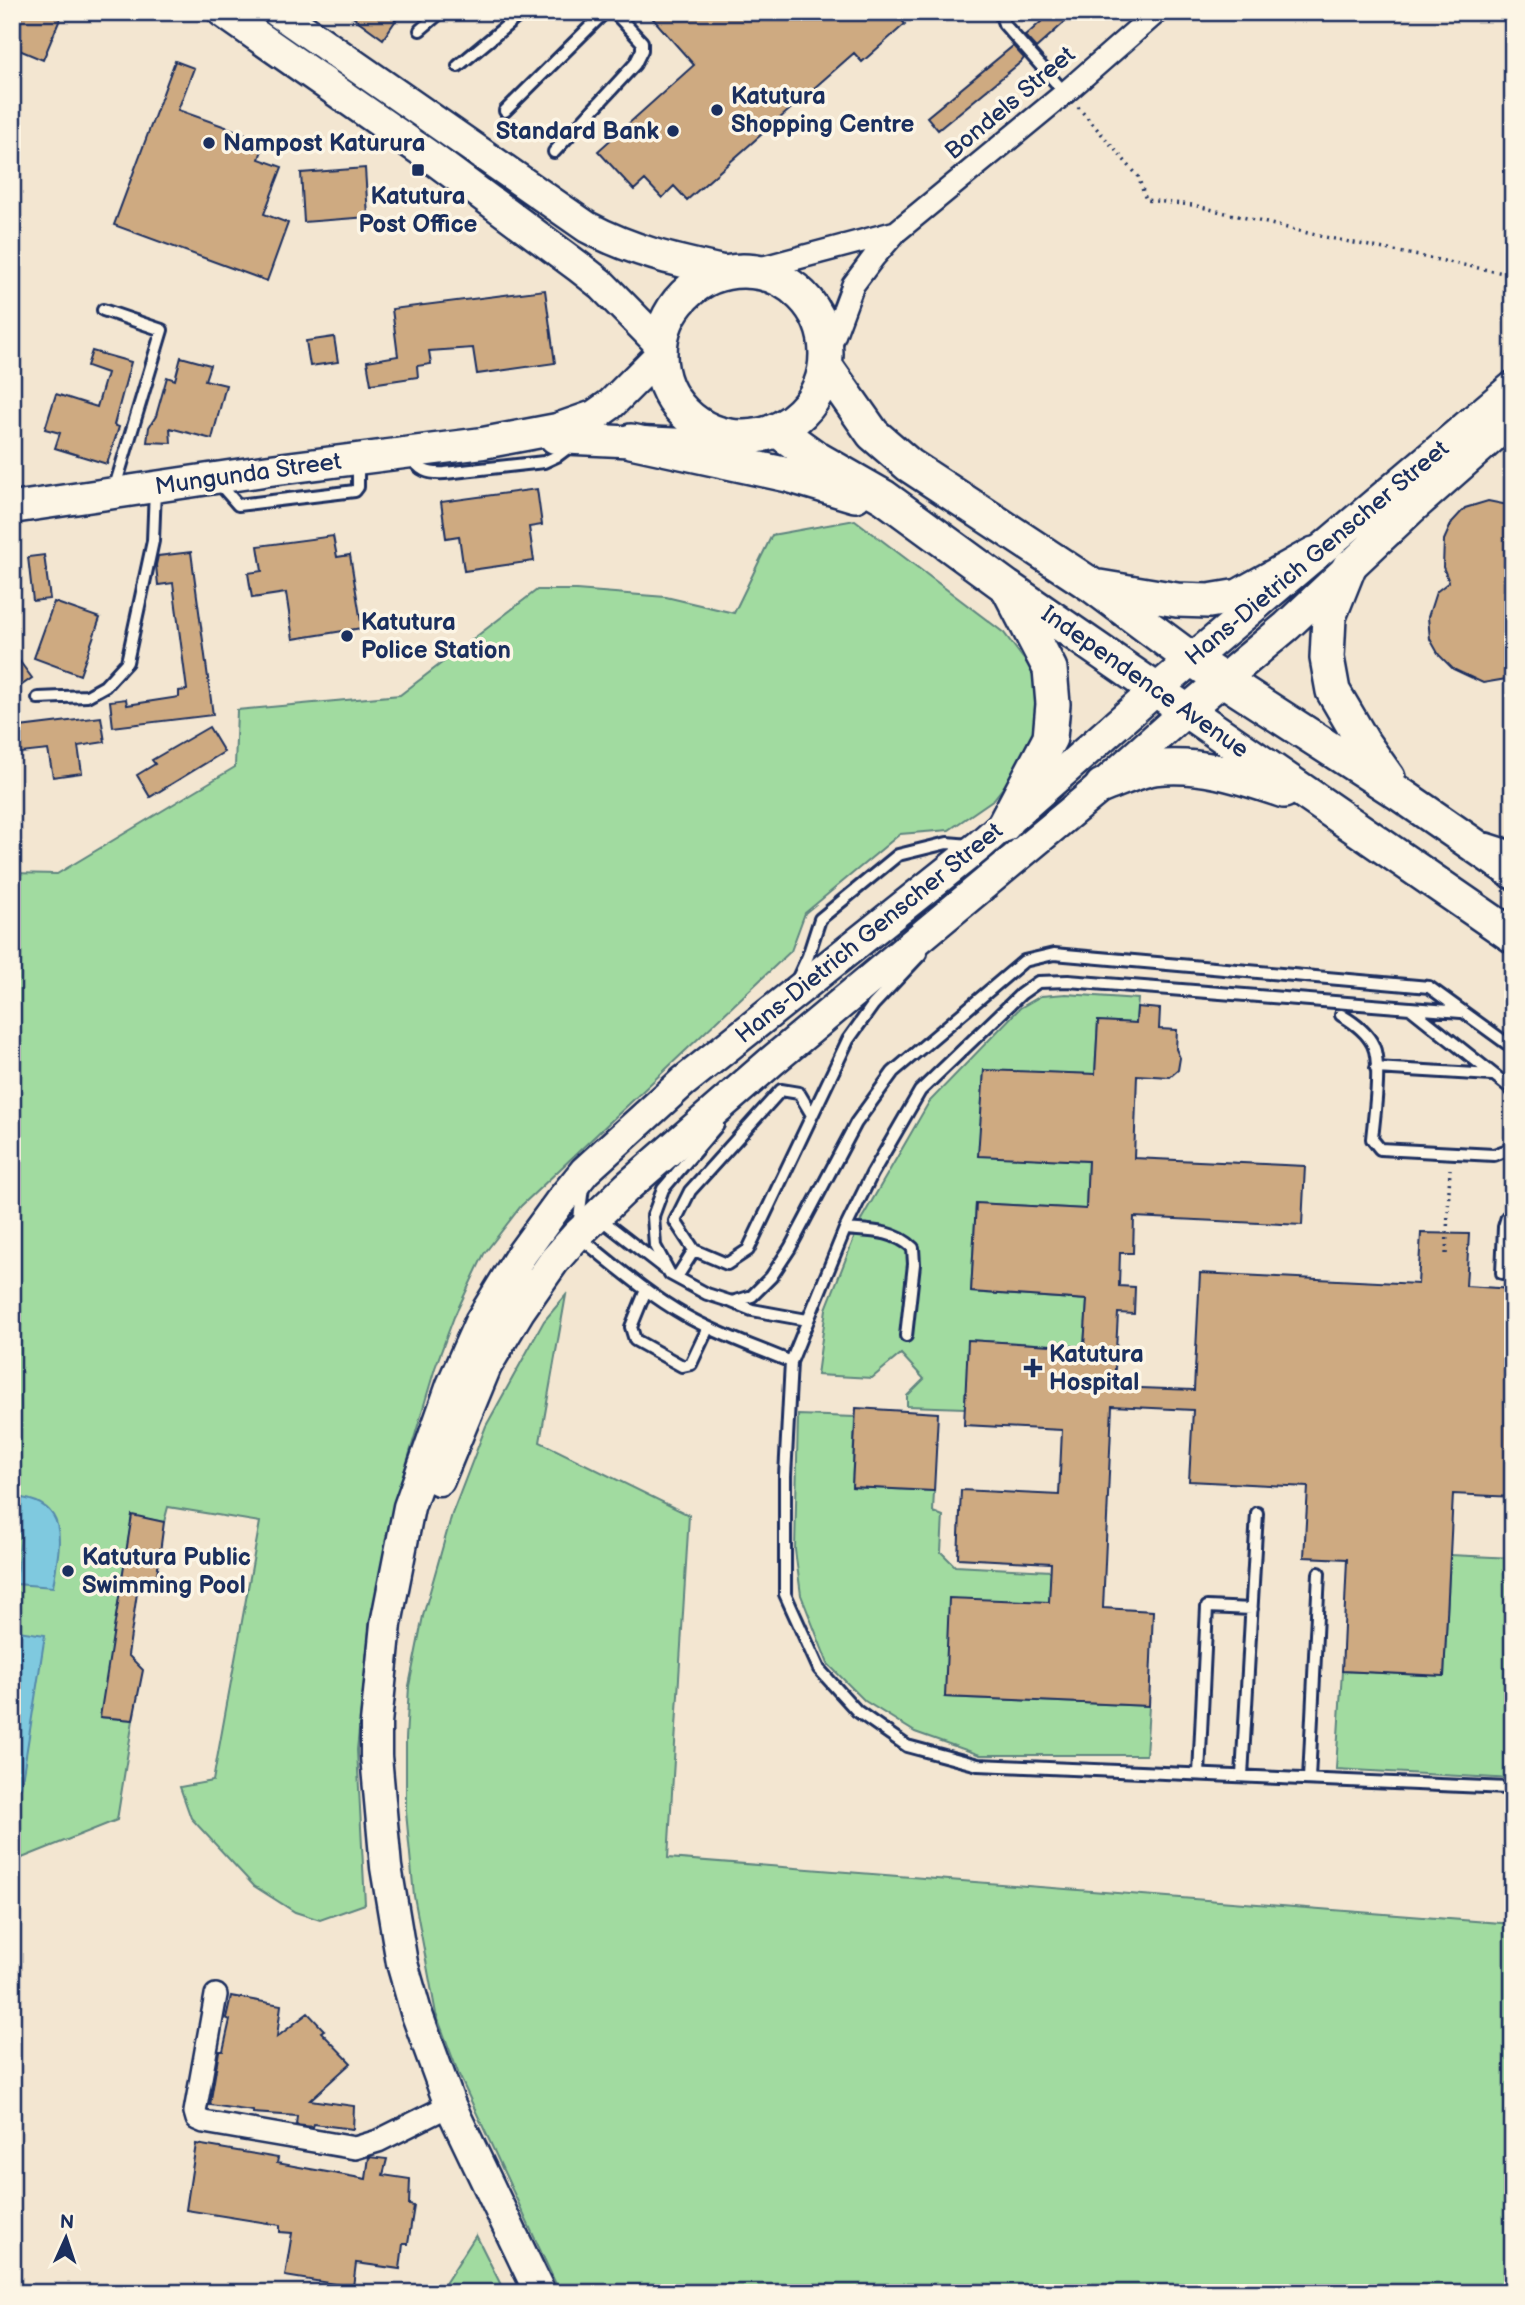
<svg xmlns="http://www.w3.org/2000/svg" width="1525" height="2305" font-family="'Balsamiq Sans',sans-serif">
  <style>
    .green { fill: #a1dba0; stroke: #5e857f; stroke-width: 2 }
    .water { fill: #7fc9df; stroke: #578bab; stroke-width: 2 }
    .building { fill: #ceaa81; stroke: #1b2f5e; stroke-width: 2 }
    .lines { fill: none; stroke-linecap: round; stroke-linejoin: round }
    .lane-casing { stroke: #1b2f5e; stroke-width: 16 }
    .street-casing { stroke: #1b2f5e; stroke-width: 26 }
    .secondary-casing { stroke: #1b2f5e; stroke-width: 35 }
    .primary-casing { stroke: #1b2f5e; stroke-width: 38 }
    .path { stroke: #1b2f5e; stroke-width: 3.5; stroke-dasharray: 2 5; stroke-linecap: butt }
    .lane { stroke: #fcf5e5; stroke-width: 10 }
    .street { stroke: #fcf5e5; stroke-width: 21 }
    .secondary { stroke: #fcf5e5; stroke-width: 30 }
    .primary { stroke: #fcf5e5; stroke-width: 33 }
    .poi-dot { fill: #1b2f5e; stroke: #fcf5e5; stroke-width: 2.5 }
    .labels { text-anchor: middle; dominant-baseline: central; stroke-width: 7; stroke-linejoin: round; paint-order: stroke }
    .poi-label { font-size: 24px; font-weight: bold; fill: #1b2f5e; stroke: #fcf5e5; text-anchor: start }
    .street-label { font-size: 24px; fill: #1b2f5e; stroke: #fcf5e5 }
  </style>
  <rect width="100%" height="100%" fill="#f3e6d1"/>
  <filter id="ink" filterUnits="userSpaceOnUse"><feTurbulence type="fractalNoise" baseFrequency=".0143" numOctaves="2"/><feDisplacementMap in="SourceGraphic" scale="14" xChannelSelector="R" yChannelSelector="G"/><feConvolveMatrix kernelMatrix="1 2 1 2 8 2 1 2 1" color-interpolation-filters="sRGB"/></filter>
  <g filter="url(#ink)">
    <!-- green -->
    <path class="green" d="M855 520 1004 633 1032 670 1039 699 1034 737 1019 767 994 799 949 830 900 834 805 913 791 951 521 1206 484 1254 454 1317 435 1368 400 1486 370 1621 357 1750 365 1904 320 1920 295 1912 254 1886 191 1818 180 1787 213 1781 260 1522 168 1507 164 1522 132 1516 101 1717 133 1720 117 1820 12 1862V873L57 874 235 767 237 710 400 695 537 590H576L666 597 734 613 772 535Z
      M1066 994 1138 999 1136 1023 1098 1021 1095 1074 984 1071 979 1155 1088 1161 1086 1209 976 1203 971 1292 1087 1300 1084 1347 969 1340 965 1408 907 1406V1396L924 1379 901 1354 872 1378 817 1375 826 1309 862 1218 929 1102 1020 1008 1041 996Z
      M566 1295 540 1442 689 1515 668 1858 1513 1924V2293H560L459 2075 436 2014 414 1896 406 1812V1739L409 1686 423 1616 452 1514 486 1426 544 1321Z
      M798 1415 855 1417 852 1487 934 1491 933 1512 943 1516 941 1552 955 1566 1051 1571 1049 1602 945 1697 1149 1706 1146 1755H980L915 1732 865 1701 828 1664 801 1595 795 1550Z
      M1450 1555 1513 1558V1779L1336 1769 1342 1671 1444 1676Z
      M476 2235 505 2293H439Z"/>
    <!-- water -->
    <path class="water" d="M22 1498C73 1506 58 1551 53 1587L16 1584 21 1535 12 1521V1502Z
      M12 1630 45 1635 21 1787 12 1785Z"/>
    <!-- building -->
    <path class="building" d="M12 12H63L43 60 12 47Z
      M346 12H386L396 20 383 39Z
      M647 12H895L905 24 862 62 854 53 687 200 674 186 662 198 645 180 634 190 598 151 694 65Z
      M1052 12H1076L1036 48 1025 36Z
      M1013 46 1024 58 1021 62 938 130 927 117Z
      M175 61 194 68 178 110 265 141 259 159 282 167 264 214 288 223 267 281 114 225Z
      M365 168 368 217 304 222 301 173Z
      M545 290 555 363 477 374 473 348 429 351 431 364 417 366 418 377 371 384 367 361 398 356 392 309Z
      M334 337 338 362 310 366 306 341Z
      M92 351 131 362 114 425 119 427 107 464 55 448 60 433 45 429 56 394 97 407 107 373 87 366Z
      M181 357 210 365 205 380 226 385 212 439 170 428 171 443 147 442 149 427 156 416 167 377 175 380Z
      M537 489 542 525 529 527 534 561 464 571 459 536 446 538 441 502Z
      M1488 501 1513 506V672L1506 679 1483 683 1453 669 1439 655 1430 639 1428 617 1436 592 1449 582 1443 567 1444 540 1452 522 1465 508Z
      M333 536 337 557 350 555 362 628 293 639 286 593 252 598 248 573 262 571 258 546Z
      M191 552 213 715 113 727 110 701 126 699 127 705 179 697V691L187 690 173 583 158 585 156 565 158 556Z
      M44 555 50 599 33 601 28 557Z
      M54 602 100 618 80 675 34 658Z
      M12 651 32 678 12 692Z
      M101 717 105 742 78 746 82 773 53 777 48 750 12 754V728Z
      M209 727 224 752 150 797 137 775 155 764 152 760Z
      M1137 1007 1160 1009 1159 1029 1177 1030 1176 1049 1180 1058 1178 1070 1170 1077 1137 1075 1134 1158 1305 1166 1302 1225 1134 1217 1133 1253H1120L1119 1286 1135 1287 1134 1314 1118 1313 1114 1387 1194 1390 1200 1273 1418 1284 1421 1233 1469 1234 1466 1286 1513 1289V1497L1453 1494 1444 1676 1342 1671 1347 1559 1304 1557 1308 1487 1189 1481 1193 1410 1112 1406 1103 1608 1153 1611 1149 1706 945 1697 949 1598 1049 1602 1051 1563 958 1558 961 1490 1059 1495 1062 1430 964 1425 968 1340 1084 1347 1087 1300 971 1292 976 1203 1086 1209 1088 1161 978 1156 984 1070 1095 1074 1098 1021 1136 1023Z
      M856 1408 938 1413 934 1491 852 1487Z
      M132 1515 164 1522 157 1575 138 1586 128 1655 143 1670 133 1720 100 1717Z
      M231 1996 281 2005 277 2037 308 2013 324 2030 321 2032 351 2063 310 2100 354 2106 353 2129 314 2124 313 2127 296 2125 297 2116 253 2113V2111L210 2105 219 2051H223L230 2020 226 2018Z
      M196 2144 278 2158 277 2163 366 2179 369 2157 387 2159 383 2175 410 2179 409 2205 414 2206 408 2244H403L400 2269 356 2263 353 2287 285 2276 292 2233 280 2232V2225L186 2210Z"/>
    <g class="lines">
      <defs>
        <path id="lane" d="M1000 12 1004 24 1065 93
          M420 30 441 12
          M458 66 523 12
          M505 111 605 12
          M554 152 635 64 642 50V42L614 12
          M103 310 162 330 114 490
          M410 455C419 471 428 474 445 473L544 462 557 456 573 444
          M217 481 238 505 355 491 358 487V461
          M38 698 87 696 105 686 127 662 153 541 155 489
          M1488 839 1513 847
          M797 980 808 956 820 919 898 855 947 843 970 845
          M1410 1008 1508 1086 1513 1092
          M1461 1012 1068 981 1038 982 1021 994 920 1091 872 1174 845 1229 791 1362 785 1476V1594L819 1669 857 1711 907 1746 978 1765 1508 1788 1513 1790
          M1341 1015C1353 1022 1367 1032 1373 1045 1382 1064 1374 1117 1372 1139L1380 1149 1494 1155 1513 1148
          M1376 1068 1492 1075
          M812 1115 799 1093 781 1090 690 1191 675 1221 694 1250 727 1264 748 1250 848 1040 873 1005 921 954
          M718 1125 663 1189 653 1216 655 1246 670 1274 707 1294 732 1302 752 1296 771 1277 790 1248 856 1123 893 1072 1024 961 1054 954 1429 987 1513 1048
          M583 1187 577 1235C612 1263 647 1294 686 1316 719 1335 756 1347 791 1362
          M598 1217 665 1269
          M845 1229C871 1231 894 1230 913 1248L914 1264 906 1336
          M1502 1273 1504 1227 1507 1217 1513 1214
          M677 1277 694 1250
          M646 1290 631 1327 635 1340 682 1366 691 1364 708 1328
          M732 1302 752 1310 807 1320
          M1199 1774 1207 1607 1252 1609
          M1242 1776 1257 1513
          M1309 1779 1319 1573"/>
        <path id="street" d="M749 271 896 232
          M827 355 853 285 874 257 896 232 1065 93 1157 12
          M216 1995 195 2112 197 2119 204 2122 355 2148 378 2141 450 2105"/>
        <path id="secondary" d="M223 12 432 158 579 267 602 285 660 344
          M278 12 587 227C634 252 677 261 727 272
          M555 438 684 444 746 437
          M12 508 270 470 483 443 557 429 594 416 611 404 659 356
          M439 1480 486 1366 519 1311 554 1261 577 1235 627 1187 772 1061 1102 786 1187 710 1287 626 1410 510 1513 419
          M540 2293 450 2105 416 2012 402 1963 386 1867 376 1756V1723L386 1624 409 1507 452 1385 480 1322 521 1255 559 1203 585 1171 683 1082 979 846 1157 689 1513 387"/>
        <path id="primary" d="M660 354a83 83 0 1 1 166 0a83 83 0 1 1-166 0Z
          M826 367 873 434 909 465 1093 586 1191 659 1400 794 1513 872
          M777 430 816 458 884 497 1007 587 1513 936
          M631 441 788 475 855 495
          M1349 567 1329 617 1327 658 1333 691 1364 744 1388 778
          M1099 587 1177 600 1209 601 1239 596 1314 554
          M1102 786C1118 780 1137 771 1154 768 1199 762 1242 777 1284 791
          M1004 825 1050 738 1053 704 1050 669 1009 590"/>
      </defs>
      <!-- lane casing -->
      <use href="#lane" class="lane-casing"/>
      <!-- street casing -->
      <use href="#street" class="street-casing"/>
      <!-- secondary casing -->
      <use href="#secondary" class="secondary-casing"/>
      <!-- primary casing -->
      <use href="#primary" class="primary-casing"/>
      <!-- path -->
      <path class="path" d="M1078 107 1138 176 1146 200 1193 205 1320 236 1513 275
        M1446 1254 1450 1169"/>
      <!-- lane -->
      <use href="#lane" class="lane"/>
      <!-- street -->
      <use href="#street" class="street"/>
      <!-- secondary -->
      <use href="#secondary" class="secondary"/>
      <!-- primary -->
      <use href="#primary" class="primary"/>
    </g>
  </g>
  <!-- markers -->
  <g class="poi-dot">
    <circle cx="717" cy="110" r="7"/>
    <circle cx="673" cy="131" r="7"/>
    <circle cx="209" cy="143" r="7"/>
    <rect x="411" y="163" width="14" height="14" rx="3.5"/>
    <circle cx="347" cy="636" r="7"/>
    <path d="M1029.5 1357.5h7v7h7v7h-7v7h-7v-7h-7v-7h7z"/>
    <circle cx="68" cy="1571" r="7"/>
  </g>
  <g class="labels">
    <!-- poi labels -->
    <g class="poi-label">
      <text x="731" y="96">Katutura<tspan x="731" dy="28">Shopping Centre</tspan></text>
      <text x="659" y="131" text-anchor="end">Standard Bank</text>
      <text x="223" y="143">Nampost Katurura</text>
      <text x="418" y="196" text-anchor="middle">Katutura<tspan x="418" dy="28">Post Office</tspan></text>
      <text x="361" y="622">Katutura<tspan x="361" dy="28">Police Station</tspan></text>
      <text x="1049" y="1354">Katutura<tspan x="1049" dy="28">Hospital</tspan></text>
      <text x="82" y="1557">Katutura Public<tspan x="82" dy="28">Swimming Pool</tspan></text>
    </g>
    <!-- street labels -->
    <g class="street-label">
      <text transform="translate(1010 103) rotate(-40)">Bondels Street</text>
      <text transform="translate(248 474) rotate(-8)">Mungunda Street</text>
      <text transform="translate(1317 553) rotate(-40)">Hans-Dietrich Genscher Street</text>
      <text transform="translate(1145 682) rotate(35)">Independence Avenue</text>
      <text transform="translate(869 933) rotate(-39)">Hans-Dietrich Genscher Street</text>
    </g>
  </g>
  <!-- margin -->
  <rect width="1525" height="2305" fill="none" stroke="#fcf5e5" stroke-width="42"/>
  <rect x="21" y="21" width="1483" height="2263" fill="none" stroke="#1b2f5e" stroke-width="2.5" filter="url(#ink)"/>
  <!-- north arrow -->
  <g transform="translate(66 2238) rotate(3)" stroke="#fcf5e5" stroke-width="5" paint-order="stroke">
  <path d="M0-5L12 26L0 18L-12 26Z" fill="#1b2f5e"/>
  <text y="-10" font-size="19" font-weight="bold" text-anchor="middle" fill="#1b2f5e">N</text>
  </g>
</svg>
